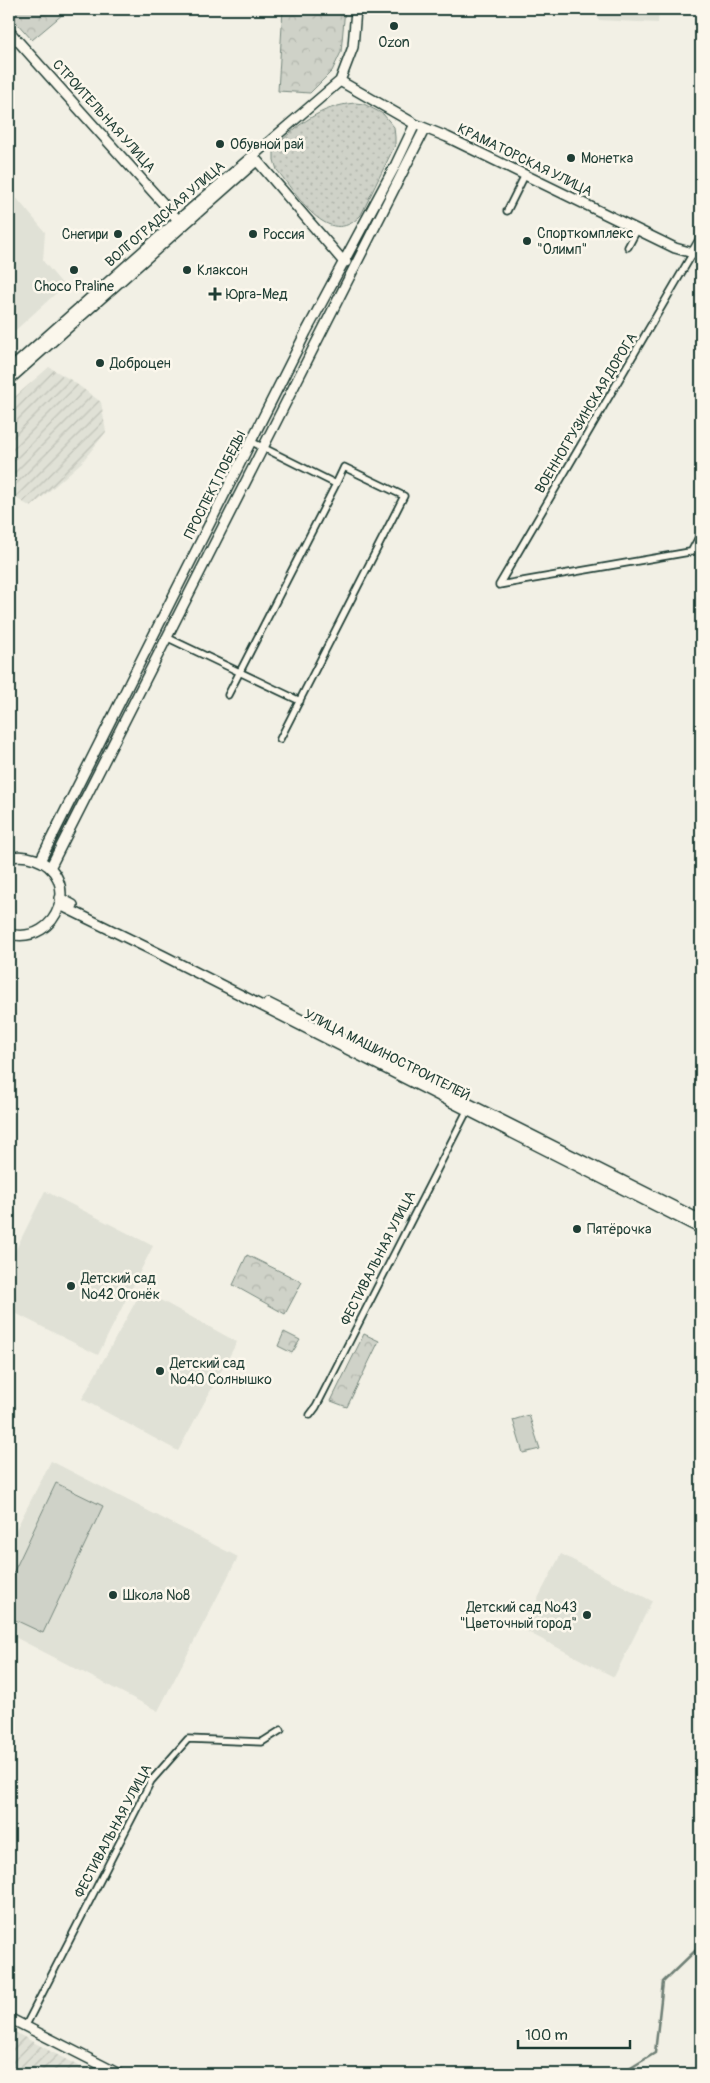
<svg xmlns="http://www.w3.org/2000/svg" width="710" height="2083" font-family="Pangolin,sans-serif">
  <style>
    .built { fill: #e0e1d6 }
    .industrial { fill: url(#industrial-furrows) }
    .grass { fill: url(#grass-dots); stroke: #77887e }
    .forest { fill: url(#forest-crowns); stroke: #77887e }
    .pitch { fill: #cfd2c8; stroke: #77887e }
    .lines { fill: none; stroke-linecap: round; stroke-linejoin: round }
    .stream { stroke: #6e7f75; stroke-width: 2.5 }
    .street-casing { stroke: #1f3d34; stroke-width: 9 }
    .secondary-casing { stroke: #1f3d34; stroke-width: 12 }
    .street { stroke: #fbf7ec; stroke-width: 5.5 }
    .secondary { stroke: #fbf7ec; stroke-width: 9 }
    .poi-dot { fill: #1f3d34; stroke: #fbf7ec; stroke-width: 2 }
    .labels { text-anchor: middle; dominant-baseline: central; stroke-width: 5; stroke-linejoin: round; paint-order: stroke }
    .poi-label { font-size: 14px; fill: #1f3d34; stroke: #fbf7ec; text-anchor: start }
    .street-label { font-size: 14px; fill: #1f3d34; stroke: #fbf7ec }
  </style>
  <defs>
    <pattern id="industrial-furrows" width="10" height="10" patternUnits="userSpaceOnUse" patternTransform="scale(1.25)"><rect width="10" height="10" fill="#e0e1d6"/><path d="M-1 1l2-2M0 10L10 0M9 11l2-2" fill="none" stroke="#c0c2b8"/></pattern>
    <pattern id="grass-dots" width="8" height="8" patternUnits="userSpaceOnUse" patternTransform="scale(1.25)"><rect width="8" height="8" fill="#cfd2c8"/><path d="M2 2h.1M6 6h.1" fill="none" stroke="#b1b5ac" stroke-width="1.8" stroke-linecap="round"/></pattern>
    <pattern id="forest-crowns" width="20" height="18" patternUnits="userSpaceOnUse" patternTransform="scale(1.25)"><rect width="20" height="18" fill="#cfd2c8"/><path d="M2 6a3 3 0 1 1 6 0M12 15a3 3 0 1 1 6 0" fill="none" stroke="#b1b5ac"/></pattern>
  </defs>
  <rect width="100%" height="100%" fill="#f2f0e5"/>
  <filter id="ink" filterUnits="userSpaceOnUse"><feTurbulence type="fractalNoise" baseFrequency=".02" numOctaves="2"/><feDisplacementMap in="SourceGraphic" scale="10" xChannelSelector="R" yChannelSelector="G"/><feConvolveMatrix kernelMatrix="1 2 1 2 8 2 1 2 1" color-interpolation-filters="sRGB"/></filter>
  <g filter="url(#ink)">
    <!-- built -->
    <path class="built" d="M598 9H659L658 23 598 20Z
      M9 189 45 232 43 261 64 286 9 336Z
      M45 1191 153 1246 98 1355 9 1310V1263Z
      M142 1290 237 1342 178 1451 82 1399Z
      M51 1461 238 1557 158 1711 9 1634V1543Z
      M561 1554 652 1601 614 1677 522 1629Z"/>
    <!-- industrial -->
    <path class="industrial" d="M49 367 71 380 101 402 106 432 82 462 31 507 9 494V402Z
      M9 2029 93 2074H9Z"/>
    <!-- grass -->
    <path class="grass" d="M355 103 364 104 383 114 394 127 395 137V145L361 215C328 251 296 193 277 170L274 160V148C298 124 321 106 355 103Z"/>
    <!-- forest -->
    <path class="forest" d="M9 9H69L32 40 9 14Z
      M283 9H345L341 52 332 71 310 93 278 91Z
      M247 1255 302 1282 285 1314 233 1285Z
      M284 1332 300 1340 292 1353 278 1346Z
      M364 1334 379 1341 347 1407 331 1401Z"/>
    <!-- pitch -->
    <path class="pitch" d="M529 1415 540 1449 523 1453 513 1420Z
      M56 1483 103 1506 43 1633 9 1617V1582Z"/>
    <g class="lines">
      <!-- stream -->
      <path class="stream" d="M621 2074 655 2053 663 1982 696 1950 701 1913"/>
      <defs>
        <path id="street" d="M507 211 525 175
          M628 247 637 230
          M252 442 336 484 344 467 404 496 280 739
          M691 552 701 533
          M499 585 693 253 701 257
          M499 585 701 550
          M166 637 300 701
          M228 695 336 484
          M310 1415 316 1407 467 1111
          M25 2027 151 1781 188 1739 262 1742 281 1730"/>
        <path id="secondary" d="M9 31 178 220
          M340 81 415 124 447 137 675 248 693 253 701 239
          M253 156 343 261 346 262
          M9 370 178 220 340 81 353 47 356 9
          M9 380 254 163
          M9 858C18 855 26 856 35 859 82 875 60 946 9 934
          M40 861 306 332 396 164 415 124
          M50 868 425 128
          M60 898 73 905
          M60 905 164 956 701 1229
          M268 1003 701 1220
          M9 2018 119 2074"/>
      </defs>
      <!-- street casing -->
      <use href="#street" class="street-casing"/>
      <!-- secondary casing -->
      <use href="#secondary" class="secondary-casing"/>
      <!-- street -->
      <use href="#street" class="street"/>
      <!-- secondary -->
      <use href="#secondary" class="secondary"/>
    </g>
  </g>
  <!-- markers -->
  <g class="poi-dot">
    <circle cx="394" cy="26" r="5"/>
    <circle cx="220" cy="144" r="5"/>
    <circle cx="571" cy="158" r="5"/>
    <circle cx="118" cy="234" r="5"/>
    <circle cx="253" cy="234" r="5"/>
    <circle cx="527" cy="241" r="5"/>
    <circle cx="74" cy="270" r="5"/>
    <circle cx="187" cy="270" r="5"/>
    <path d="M212.5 286.5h5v5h5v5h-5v5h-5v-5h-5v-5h5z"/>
    <circle cx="100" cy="363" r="5"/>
    <circle cx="577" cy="1229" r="5"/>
    <circle cx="71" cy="1286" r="5"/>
    <circle cx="160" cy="1371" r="5"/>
    <circle cx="113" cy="1595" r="5"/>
    <circle cx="587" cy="1615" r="5"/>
  </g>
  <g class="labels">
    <!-- poi labels -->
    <g class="poi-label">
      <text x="394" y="42" text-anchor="middle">Ozon</text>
      <text x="230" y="144">Обувной рай</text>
      <text x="581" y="158">Монетка</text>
      <text x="537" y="233">Спорткомплекс<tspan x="537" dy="16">"Олимп"</tspan></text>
      <text x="108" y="234" text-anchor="end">Снегири</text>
      <text x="263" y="234">Россия</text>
      <text x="197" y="270">Клаксон</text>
      <text x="74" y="286" text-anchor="middle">Choco Praline</text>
      <text x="226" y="294">Юрга-Мед</text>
      <text x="110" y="363">Доброцен</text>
      <text x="587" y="1229">Пятёрочка</text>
      <text x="81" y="1278">Детский сад<tspan x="81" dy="16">№42 Огонёк</tspan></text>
      <text x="170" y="1363">Детский сад<tspan x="170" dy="16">№40 Солнышко</tspan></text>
      <text x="123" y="1595">Школа №8</text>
      <text x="577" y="1607" text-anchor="end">Детский сад №43<tspan x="577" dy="16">"Цветочный город"</tspan></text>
    </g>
    <!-- street labels -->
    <g class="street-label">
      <text transform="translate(104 116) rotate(48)">СТРОИТЕЛЬНАЯ УЛИЦА</text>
      <text transform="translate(525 160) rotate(26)">КРАМАТОРСКАЯ УЛИЦА</text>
      <text transform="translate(165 214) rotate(-41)">ВОЛГОГРАДСКАЯ УЛИЦА</text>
      <text transform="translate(586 413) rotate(-59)">ВОЕННОГРУЗИНСКАЯ ДОРОГА</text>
      <text transform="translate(215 485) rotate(-63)">ПРОСПЕКТ ПОБЕДЫ</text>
      <text transform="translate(387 1055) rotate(27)">УЛИЦА МАШИНОСТРОИТЕЛЕЙ</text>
      <text transform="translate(378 1258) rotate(-63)">ФЕСТИВАЛЬНАЯ УЛИЦА</text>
      <text transform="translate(113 1831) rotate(-62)">ФЕСТИВАЛЬНАЯ УЛИЦА</text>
    </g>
  </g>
  <!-- margin -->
  <rect width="710" height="2083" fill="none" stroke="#fbf7ec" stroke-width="30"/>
  <rect x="15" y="15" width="680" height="2053" fill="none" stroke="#1f3d34" stroke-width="2" filter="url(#ink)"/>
  <!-- scale -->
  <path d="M518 2040v8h112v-8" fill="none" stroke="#1f3d34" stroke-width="2.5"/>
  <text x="525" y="2040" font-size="15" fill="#1f3d34" stroke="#fbf7ec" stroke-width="4" paint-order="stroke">100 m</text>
</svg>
